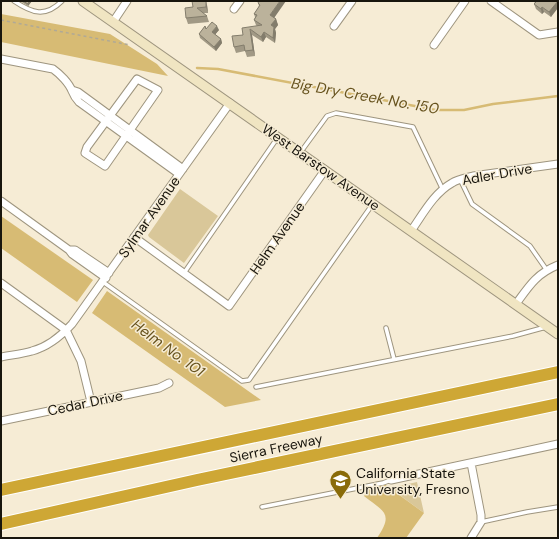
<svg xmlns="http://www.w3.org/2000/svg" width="559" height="539" font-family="'DM Sans',sans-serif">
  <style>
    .green { fill: #d9c799 }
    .water { fill: #d7bb74 }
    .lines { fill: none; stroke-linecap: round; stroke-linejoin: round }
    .stream { stroke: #d7bb74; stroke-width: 2.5 }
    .lane-casing { stroke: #9e957f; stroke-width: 5.5 }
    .street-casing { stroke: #9e957f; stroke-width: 9 }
    .secondary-casing { stroke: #9e957f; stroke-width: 11 }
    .highway-casing { stroke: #fff; stroke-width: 14 }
    .path { stroke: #b0a996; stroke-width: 1.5; stroke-dasharray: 3 3; stroke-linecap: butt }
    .lane { stroke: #fff; stroke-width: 3.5 }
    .street { stroke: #fff; stroke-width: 7 }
    .secondary { stroke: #f0e5c2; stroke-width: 9 }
    .highway { stroke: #cea735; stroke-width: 12 }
    .wall { fill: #a19985 }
    .shaded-wall { fill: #837d6c }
    .building { fill: #bbb29b; stroke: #837d6c }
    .labels { text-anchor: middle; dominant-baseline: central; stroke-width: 3; stroke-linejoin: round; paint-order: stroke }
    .street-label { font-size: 14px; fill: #18150d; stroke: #f6ecd5 }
    .poi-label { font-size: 14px; fill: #18150d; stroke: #f6ecd5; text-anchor: start }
    .water-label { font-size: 15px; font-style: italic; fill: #67531e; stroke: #f6ecd5 }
  </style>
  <rect width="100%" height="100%" fill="#f6ecd5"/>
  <!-- green -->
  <path class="green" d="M180 189 218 216 184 263 149 237 148 235Z
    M417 482 424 513 390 488Z"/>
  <!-- water -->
  <path class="water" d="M1 14 110 34 157 64 168 76 1 42Z
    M1 216 93 280 77 302 1 248Z
    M107 291 261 400 225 407 92 313Z
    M380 481 424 513 406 538H377C394 513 384 512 364 496L375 482Z"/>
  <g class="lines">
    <!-- stream -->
    <path class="stream" d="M197 68 218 69 436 110H464L493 104 558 96"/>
    <defs>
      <path id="lane" d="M14 1C32 13 45 18 62 1
        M300 153 327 116 336 113 413 127 443 190
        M460 179 472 204 530 246 546 269
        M184 273 278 137
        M103 282 242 381 249 380 372 205
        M386 328 394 359
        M256 387 513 336 546 327
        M262 507 383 483 391 480
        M481 522 527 512 558 507"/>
      <path id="street" d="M491 1 539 35 558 32
        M234 9 240 1
        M113 22 127 1
        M334 26 352 1
        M434 45 465 1
        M1 59 53 69C60 74 69 83 72 91 74 96 75 98 79 102L179 174
        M137 79 158 90 105 166 85 153 87 147Z
        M72 90 78 92 183 169
        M1 201 69 250
        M411 231C423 214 434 193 452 183 458 179 466 178 473 176L558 164
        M134 237 229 306 325 170
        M106 278 72 254 69 250H75L109 273
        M1 283 66 330 81 361 91 402
        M516 304C529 286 536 274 558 265
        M1 357C11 355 22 354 32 351 47 347 62 335 72 324L230 103
        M1 421 159 388 169 383
        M391 480 558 444
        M471 538 481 522V515L471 463"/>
      <path id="secondary" d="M83 1 558 334"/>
      <path id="highway" d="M1 490 558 372
        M1 524 197 480 558 404"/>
    </defs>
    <!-- lane casing -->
    <use href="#lane" class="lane-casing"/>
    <!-- street casing -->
    <use href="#street" class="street-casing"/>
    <!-- secondary casing -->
    <use href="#secondary" class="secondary-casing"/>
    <!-- highway casing -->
    <use href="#highway" class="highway-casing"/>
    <!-- path -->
    <path class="path" d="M1 20 130 45"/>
    <!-- lane -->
    <use href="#lane" class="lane"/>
    <!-- street -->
    <use href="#street" class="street"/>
    <!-- secondary -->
    <use href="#secondary" class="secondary"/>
    <!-- highway -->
    <use href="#highway" class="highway"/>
  </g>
  <!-- wall -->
  <path class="wall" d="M20 1H32L28 6Z
    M533 1H558L551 17 544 12 542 14 536 9 534 4 535 3Z
    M258 3 276 19 278 25 275 29 276 33 275 43 266 37 263 42 252 35 255 56 247 57 245 51 236 53 234 47 243 35 257 26 256 25 254 20 255 17 254 14 259 6Z
    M207 5 208 13H203L207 16 209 22 188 24 186 18 193 7Z
    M205 26 206 28 219 30 215 34 221 39 222 43 216 51 200 38 199 34Z"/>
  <!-- shaded-wall -->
  <path class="shaded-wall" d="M29 1H32L28 6V4Z
    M206 1 207 5 208 13 206 7Z
    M280 1H286L272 21 270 15Z
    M558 1V8L551 17 549 12Z
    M542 7 544 12 542 14 541 9Z
    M276 19 278 25 275 29 276 33 275 43 273 38 271 25Z
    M217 26 219 30 214 36 212 32Z
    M250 29 252 35 255 56 253 50Z
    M264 32 266 37 263 42 261 37Z
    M221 39 222 43 216 51 214 47Z"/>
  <!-- building -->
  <path class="building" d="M23 1H29L28 4Z
    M192 1H206V7L197 8 207 16 186 18 185 8 193 7Z
    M259 1H280L270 15 276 19 271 25 274 27 273 38 264 32 261 37 250 29 253 50 245 51 244 45 234 47 232 36 243 35 242 28 262 25 254 20 257 15 254 14 260 5 258 3Z
    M537 1H558L549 12 542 7 541 9 534 4Z
    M212 22 217 26 212 32 221 39 214 47 199 34 205 26 206 29Z"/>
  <!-- icons -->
  <defs>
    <symbol id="university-pin" viewBox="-11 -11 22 30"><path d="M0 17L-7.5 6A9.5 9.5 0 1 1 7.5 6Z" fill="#896b09" stroke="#f6ecd5"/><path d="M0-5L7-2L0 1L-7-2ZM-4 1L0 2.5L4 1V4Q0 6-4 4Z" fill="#fff"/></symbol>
  </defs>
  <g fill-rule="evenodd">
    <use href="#university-pin" x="328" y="468" width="25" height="34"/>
  </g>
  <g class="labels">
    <!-- street labels -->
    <g class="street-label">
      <text transform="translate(321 167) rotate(35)">West Barstow Avenue</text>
      <text transform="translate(497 174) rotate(-10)">Adler Drive</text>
      <text transform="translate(149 217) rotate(-55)">Sylmar Avenue</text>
      <text transform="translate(277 238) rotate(-55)">Helm Avenue</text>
      <text transform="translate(85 403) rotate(-12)">Cedar Drive</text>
      <text transform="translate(276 448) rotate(-12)">Sierra Freeway</text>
    </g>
    <!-- poi labels -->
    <g class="poi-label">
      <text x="356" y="473">California State<tspan x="356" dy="16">University, Fresno</tspan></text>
    </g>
    <!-- water labels -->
    <g class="water-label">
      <text transform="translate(365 96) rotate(10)">Big Dry Creek No. 150</text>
      <text transform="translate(168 348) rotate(36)">Helm No. 101</text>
    </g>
  </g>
  <!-- border -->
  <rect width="559" height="539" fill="none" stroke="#18150d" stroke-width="4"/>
</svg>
